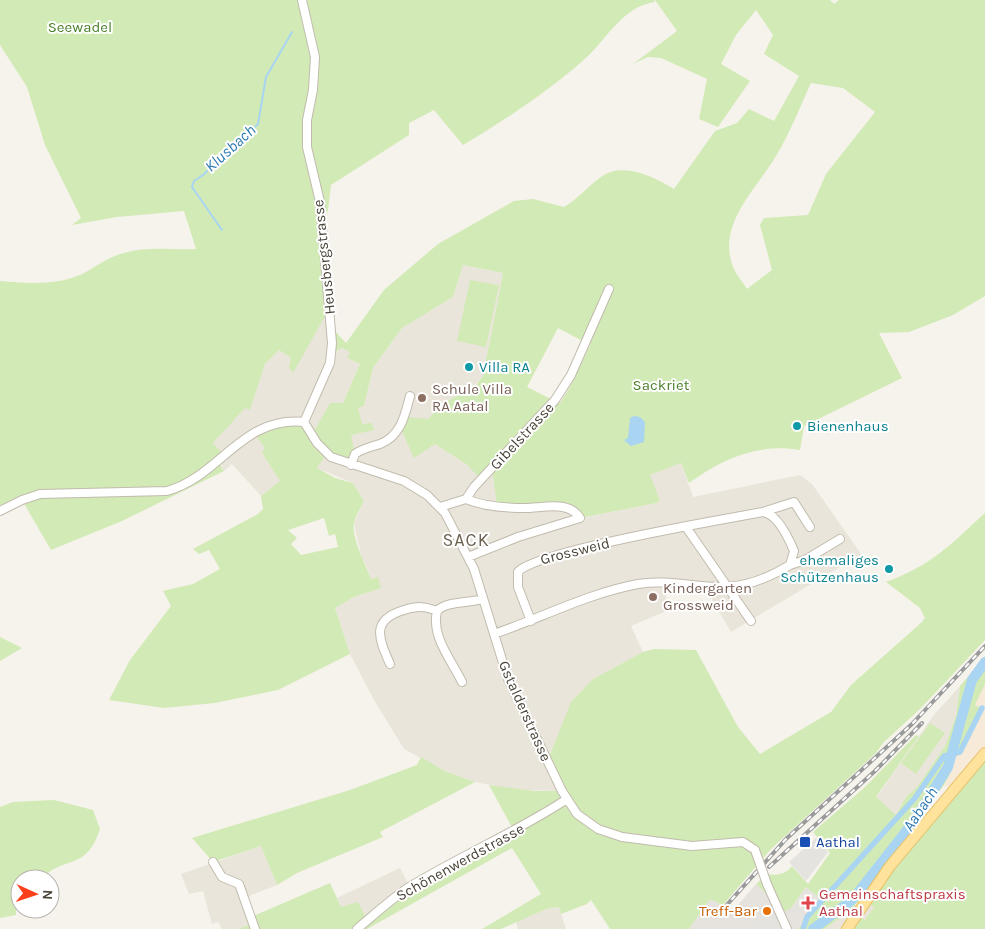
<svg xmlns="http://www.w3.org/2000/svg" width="985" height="929" font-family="Karla,sans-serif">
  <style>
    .residential { fill: #eae5da }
    .commercial { fill: #f7ead8 }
    .industrial { fill: #e6e2dd }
    .green { fill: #d2eab5; fill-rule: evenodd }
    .parking { fill: #e5e3e0 }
    .water { fill: #a9d4f2 }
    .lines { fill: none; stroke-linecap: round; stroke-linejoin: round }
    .stream { stroke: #a9d4f2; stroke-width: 2 }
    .canal { stroke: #a9d4f2; stroke-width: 5.5 }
    .river { stroke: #a9d4f2; stroke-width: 10 }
    .minor-casing { stroke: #c2bbae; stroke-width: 10 }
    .major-casing { stroke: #e6c16a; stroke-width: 12 }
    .minor { stroke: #fff; stroke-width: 8 }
    .major { stroke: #ffe39c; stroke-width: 10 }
    .rail-casing { stroke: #9a9a9a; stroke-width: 4 }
    .rail { stroke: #fff; stroke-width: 2; stroke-dasharray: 5.5; stroke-linecap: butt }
    .minor-bridge-casing { stroke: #c2bbae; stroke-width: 10; stroke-linecap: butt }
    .minor-bridge { stroke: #fff; stroke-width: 8 }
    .culture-dot { fill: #0f9aa8; stroke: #fff; stroke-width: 2 }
    .education-dot { fill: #8d6e63; stroke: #fff; stroke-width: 2 }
    .transit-dot { fill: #1a4fb4; stroke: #fff; stroke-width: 2 }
    .health-dot { fill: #e0444e; stroke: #fff; stroke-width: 2 }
    .food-dot { fill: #e8710a; stroke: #fff; stroke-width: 2 }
    .labels { text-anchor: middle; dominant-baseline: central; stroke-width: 4; stroke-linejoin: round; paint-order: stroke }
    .park-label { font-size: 15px; fill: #4a7f2a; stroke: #fff }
    .street-label { font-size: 15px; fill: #4b4439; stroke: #fff }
    .culture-label { font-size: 15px; fill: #0d838f; stroke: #fff; text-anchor: start }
    .education-label { font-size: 15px; fill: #785e54; stroke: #fff; text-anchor: start }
    .transit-label { font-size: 15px; fill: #164399; stroke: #fff; text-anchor: start }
    .health-label { font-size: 15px; fill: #be3a42; stroke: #fff; text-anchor: start }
    .food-label { font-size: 15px; fill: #c56008; stroke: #fff; text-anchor: end }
    .water-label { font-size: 16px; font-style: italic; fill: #2e7ab2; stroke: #fff }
    .quarter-label { font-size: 18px; letter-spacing: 1px; fill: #6e6250; stroke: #fff }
  </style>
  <rect width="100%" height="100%" fill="#f6f3ec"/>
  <!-- residential -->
  <path class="residential" d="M463 265 503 273 483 376 476 384 442 404 428 419 435 444 466 464 483 480 492 470 554 506 581 518 657 503 660 499 649 475 681 463 693 497 800 475 812 484 864 558 853 559 731 632 704 586 660 583 671 609 631 626 643 652 593 679 562 791 515 790 475 782 445 771 404 749 374 700 350 654 335 608 354 597 381 588 371 579 365 562 362 558 355 530 354 523 364 501 353 483 317 468 327 453 345 410 364 406 373 368 402 328 453 297Z
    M329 309 337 352 342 348 350 352 347 358 360 364 343 403 312 435 254 433 266 448 262 453 281 481 261 496 232 464 224 471 213 443 245 407 250 410 265 364 279 350 291 358Z
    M960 686 956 716 945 746 917 787 906 797 896 815 876 798 933 716Z
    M261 846 277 885 244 898 253 923 238 929H222L218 922 212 924 203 891 189 894 181 874Z
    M400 868 410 887 367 920 341 907 337 898Z
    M867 903 874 907 865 921 856 915 847 929H825L853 908H863Z
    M559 907 566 929H518L516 921 546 909Z"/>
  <!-- commercial -->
  <path class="commercial" d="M985 684V748L950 790 944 785 950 774 954 756 983 709 975 705Z"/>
  <!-- industrial -->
  <path class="industrial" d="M756 884 775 903 791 908 806 887 823 900 798 929H689L709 900 715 901 731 913Z"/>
  <!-- green -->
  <path class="green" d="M0 0H654L655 2C624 6 608 37 588 56 555 87 502 122 463 145L434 110 409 123V135L331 185 328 211 322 218 329 309 293 373 289 367 291 358 279 350 265 364 250 410 245 408 213 443 224 455 218 461 224 471 122 521 51 550 22 500 0 511V281C26 283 54 286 80 275 95 268 107 257 124 253 148 246 172 250 196 249L184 211 117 217 72 225 81 218 45 145 27 87 0 45Z
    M655 0H830L834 4 839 0H985V296L953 315 909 332 879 333 902 378 804 426 800 450C758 443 722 459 689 483L681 463 650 475 660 500 657 503 580 518 575 511 497 504 492 470 556 402 560 403 570 387 590 345 558 328 527 387 553 400 480 478 466 464 435 444 414 458 400 427 405 417 428 419 442 404 476 385 483 376 503 273 463 265 453 297 402 328 373 368 364 406 358 408 362 424 372 423 374 430 351 435 355 454 351 465 327 453 317 468 335 478 353 483 364 501C361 508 356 515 354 523 351 538 366 564 371 579L378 577 381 588 354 597 335 608 350 654 278 690 215 703 164 708 109 700 130 660 171 606 163 591 193 584 220 569 209 550 199 554 193 549 258 514 263 509 261 496 280 481 262 453 265 448 253 432 298 421 312 435 330 403H343L360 364 347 358 350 352 342 348 332 354 331 327 346 343 384 290 438 244 514 201 533 199 564 207C578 199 588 186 601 177 623 161 654 177 674 189L715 131 737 123 749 109 774 121 799 76 764 54 773 35 756 10 736 35 721 64 750 81 718 127 699 119 707 79 661 58 648 57 633 64 677 31ZM811 83 843 88 875 112 826 174 808 215 764 218 760 225 772 270 747 289C743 282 737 276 734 269 715 226 756 190 776 156 790 133 800 107 811 83ZM324 518 329 536 335 534 338 547 301 555 291 544 297 538 288 530Z
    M470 280 499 285 486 347 457 341Z
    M985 513V640L921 708 883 743 876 753 772 848 722 906 715 901 709 900 689 929H610L591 900 587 904 561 914 559 907 546 909 501 929H482L541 894 512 848 367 929H238L253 923 251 917 330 883 341 907 358 902 367 920 383 906 514 831 489 785 535 791H562L548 760 571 702 593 679 643 652 654 649 696 650 738 727 760 754 831 712 851 685 922 622 925 618 920 608 886 582C932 565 950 545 985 513Z
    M0 637 22 648 0 661Z
    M985 656V684L975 705 983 709 961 752 954 756 950 774 944 785 853 908 825 929H798L822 900 806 887 791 908 780 914 775 903 756 884 767 874C777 876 786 874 792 866L808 884 830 853 813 832 865 787 916 735 919 736 876 797 896 815 906 797 917 787 945 746 956 716 960 686Z
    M930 723 945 733 916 774 901 763Z
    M421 757 445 771 475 782 380 832 383 837 297 873 277 885 261 846 213 862 192 838 350 790 417 765Z
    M985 760V929H847L856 915 865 920 874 907 867 903 913 844Z
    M54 800 93 810 100 829C86 872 66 854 41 879H20V901L16 905V915L0 918V807L13 802Z"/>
  <!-- parking -->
  <path class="parking" d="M816 838 828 852 806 881 789 862Z
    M770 903 782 929H752Z"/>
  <!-- water -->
  <path class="water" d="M634 416 640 417 645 422 644 442 631 446 624 440 628 438 630 418Z"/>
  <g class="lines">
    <!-- stream -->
    <path class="stream" d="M222 230 192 187 194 181 203 175 258 124 266 77 292 32"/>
    <!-- canal -->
    <path class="canal" d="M803 929 807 917 915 798 944 756 960 752 982 708"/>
    <!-- river -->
    <path class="river" d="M813 929 852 900 914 821 948 767 972 680 985 662"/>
    <defs>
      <path id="minor" d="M302 0 315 57 313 90 307 120V147L320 202 332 343 330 363 304 422
        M304 422 317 443 331 457 404 481 427 495 445 513 474 569 508 679 562 791 577 814 598 829 622 837 692 846 743 842 755 850
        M351 465 355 454C363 448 371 447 380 444 401 436 405 415 410 396
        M466 499C483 506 507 508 525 508 542 508 569 500 580 518L518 537 468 557
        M440 507 466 499 474 487 555 400 571 375 609 289
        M0 511 22 500 40 494 167 491C221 476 241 416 304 422
        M763 512 794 502 810 527
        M686 527 751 621
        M790 565 805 560 840 539
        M494 634C541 618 589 593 638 584 668 579 696 588 726 587 749 586 770 577 790 565L794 551C789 539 778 514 763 512 726 519 535 551 518 572V587L531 621
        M390 664C379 639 370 620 404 610 417 606 425 606 437 611
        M462 682C451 659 431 637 437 611 446 601 469 603 483 599
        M213 862 222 877 239 884 255 929
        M767 884 787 929
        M357 929C375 914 392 898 411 886 462 855 517 832 567 799"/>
      <path id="major" d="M847 929 890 866 985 753"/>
    </defs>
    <!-- minor casing -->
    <use href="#minor" class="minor-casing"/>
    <!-- major casing -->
    <use href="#major" class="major-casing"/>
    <!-- minor -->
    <use href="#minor" class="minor"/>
    <!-- major -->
    <use href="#major" class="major"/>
    <defs>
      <path id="rail" d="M769 867 875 771 922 723
        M724 908 786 839 912 724 985 646"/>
    </defs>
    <!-- rail casing -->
    <use href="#rail" class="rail-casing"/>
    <!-- rail -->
    <use href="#rail" class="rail"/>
    <defs>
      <path id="minor-bridge" d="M755 850 767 884"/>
    </defs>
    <!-- minor-bridge casing -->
    <use href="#minor-bridge" class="minor-bridge-casing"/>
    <!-- minor-bridge -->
    <use href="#minor-bridge" class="minor-bridge"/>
  </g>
  <!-- markers -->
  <g class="culture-dot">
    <circle cx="469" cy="367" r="5"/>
    <circle cx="797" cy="426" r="5"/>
    <circle cx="889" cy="569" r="5"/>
  </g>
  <g class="education-dot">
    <circle cx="422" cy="398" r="5"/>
    <circle cx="653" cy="597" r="5"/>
  </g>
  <rect class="transit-dot" x="799" y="836" width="12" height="12" rx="2.5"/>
  <path class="health-dot" d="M805.5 895.5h5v5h5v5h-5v5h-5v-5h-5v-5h5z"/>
  <circle class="food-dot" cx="767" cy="911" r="5"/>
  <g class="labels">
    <!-- park labels -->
    <g class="park-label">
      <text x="80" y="27">Seewadel</text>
      <text x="661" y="385">Sackriet</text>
    </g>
    <!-- street labels -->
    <g class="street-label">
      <text transform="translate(324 257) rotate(-96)">Heusbergstrasse</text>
      <text transform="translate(522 436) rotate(-47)">Gibelstrasse</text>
      <text transform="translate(575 551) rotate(-14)">Grossweid</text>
      <text transform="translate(525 711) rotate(66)">Gstalderstrasse</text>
      <text transform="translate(460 862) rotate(-29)">Schönenwerdstrasse</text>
    </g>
    <!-- culture labels -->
    <g class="culture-label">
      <text x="479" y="367">Villa RA</text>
      <text x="807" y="426">Bienenhaus</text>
      <text x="879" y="560" text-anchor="end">ehemaliges<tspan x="879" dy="17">Schützenhaus</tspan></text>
    </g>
    <!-- education labels -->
    <g class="education-label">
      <text x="432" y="389">Schule Villa<tspan x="432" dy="17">RA Aatal</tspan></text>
      <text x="663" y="588">Kindergarten<tspan x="663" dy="17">Grossweid</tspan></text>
    </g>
    <!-- transit labels -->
    <g class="transit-label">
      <text x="816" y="842">Aathal</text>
    </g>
    <!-- health labels -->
    <g class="health-label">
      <text x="819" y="894">Gemeinschaftspraxis<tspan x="819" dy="17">Aathal</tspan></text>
    </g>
    <!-- food labels -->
    <g class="food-label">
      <text x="757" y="911">Treff-Bar</text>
    </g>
    <!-- water labels -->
    <g class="water-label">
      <text transform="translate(230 148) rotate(-42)">Klusbach</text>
      <text transform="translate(920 809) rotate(-56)">Aabach</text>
    </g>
    <!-- quarter labels -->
    <g class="quarter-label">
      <text x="466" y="540">SACK</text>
    </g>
  </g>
  <!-- north arrow -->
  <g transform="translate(35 894) rotate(93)"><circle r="24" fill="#ffffff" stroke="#b7b4b0"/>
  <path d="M0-4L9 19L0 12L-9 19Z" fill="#fc3f1d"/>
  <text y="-8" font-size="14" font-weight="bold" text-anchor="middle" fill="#4b4439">N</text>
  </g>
</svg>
